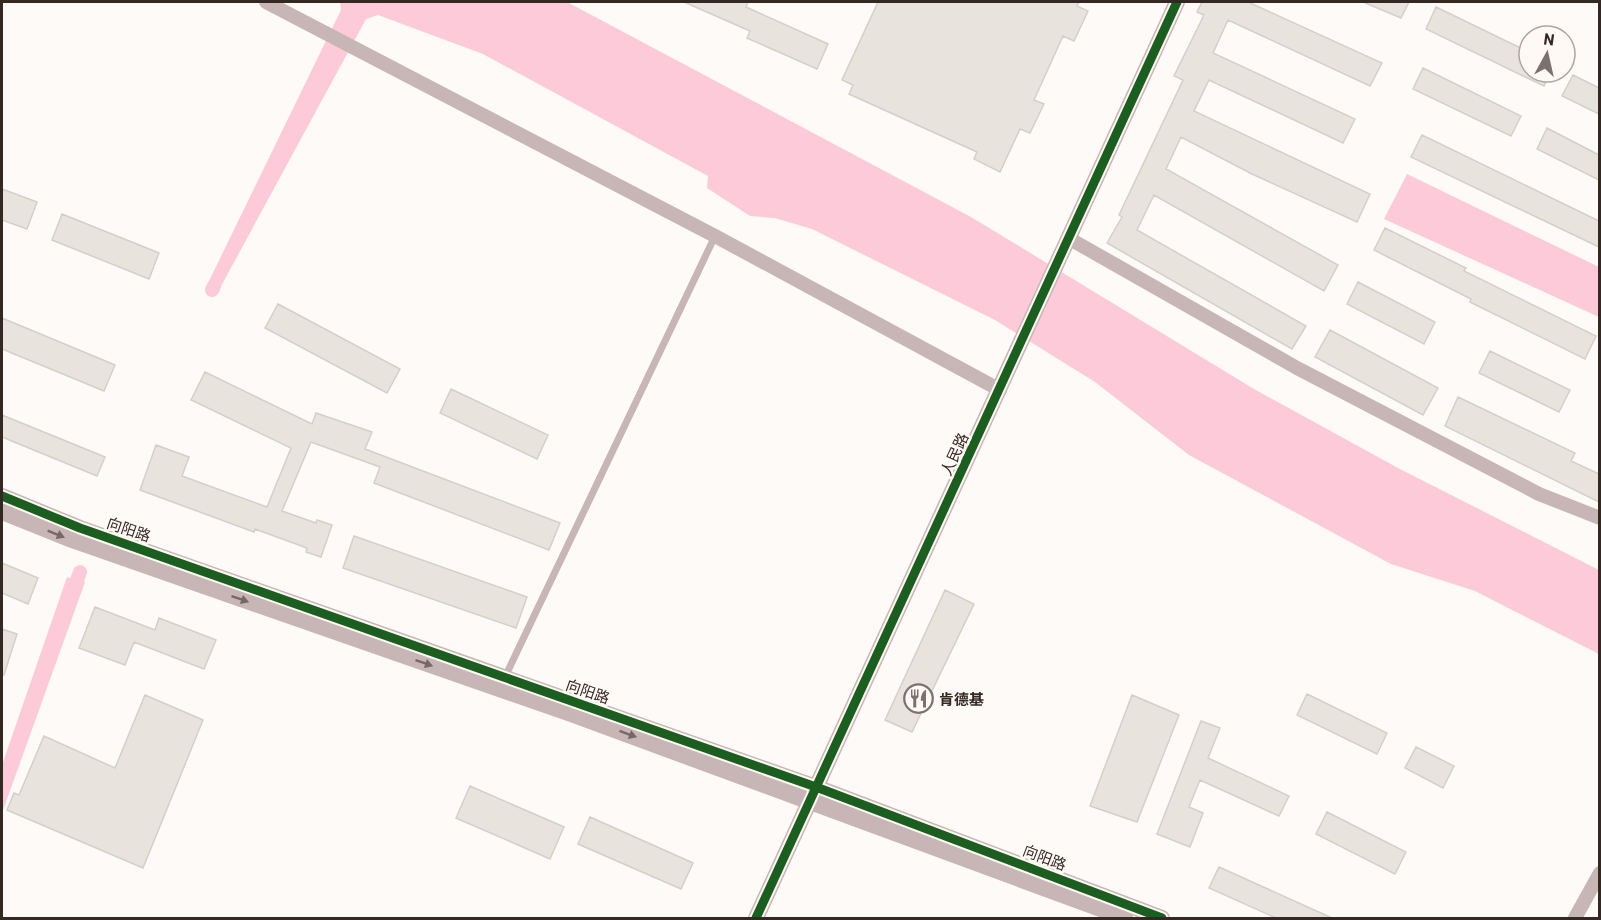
<svg xmlns="http://www.w3.org/2000/svg" width="1601" height="920" font-family="Barlow,'Noto Sans SC',sans-serif">
  <style>
    .water { fill: #fccad9 }
    .lines { fill: none; stroke-linecap: round; stroke-linejoin: round }
    .canal { stroke: #fccad9; stroke-width: 14 }
    .building { fill: #e9e3de; stroke: #d4cfc9; stroke-width: 1.5 }
    .service { stroke: #c7b6b5; stroke-width: 7 }
    .minor { stroke: #c7b6b5; stroke-width: 14 }
    .tertiary { stroke: #c7b6b5; stroke-width: 16 }
    .cycleway-casing { stroke: #fff9f5; stroke-width: 13 }
    .cycleway { stroke: #1b5e20; stroke-width: 9 }
    .oneway { fill: #766864 }
    .labels { text-anchor: middle; dominant-baseline: central; stroke-width: 5; stroke-linejoin: round; paint-order: stroke }
    .street-label { font-size: 15px; fill: #342822; stroke: #fff9f5 }
    .poi-label { font-size: 15px; font-weight: bold; fill: #342822; stroke: #fff9f5; text-anchor: start }
  </style>
  <rect width="100%" height="100%" fill="#fdfaf7"/>
  <!-- water -->
  <path class="water" d="M340 2H567L971 217 1254 389 1398 468 1599 570V654L1475 591 1391 564 1189 455 1095 382 995 320 812 229 775 218 750 216 707 188 708 176 483 54 378 15 366 19 220 288 208 283 341 10Z
    M1407 174 1599 267V317L1384 219Z
    M67 577 85 582 2 813V765Z"/>
  <g class="lines">
    <!-- canal -->
    <path class="canal" d="M212 290 214 286
      M77 580 80 572"/>
  </g>
  <!-- building -->
  <path class="building" d="M684 2H748L746 7 828 44 817 69 747 38 750 31Z
    M878 2H1079L1077 6 1088 11 1074 41 1063 36 1034 100 1044 104 1030 133 1020 129 1000 172 974 159 977 152 849 94 853 85 842 80Z
    M1202 2H1248L1382 63 1370 86 1228 20 1213 53 1355 119 1343 143 1209 80 1194 111 1370 194 1357 222 1252 174 1181 137 1166 169 1338 265 1324 291 1154 195 1137 230 1306 326 1292 349 1107 243 1122 217 1119 215 1183 80 1174 76 1204 15 1197 12Z
    M1363 2H1409L1401 18Z
    M1436 7 1529 52V72H1551L1544 86 1426 29Z
    M1423 68 1521 116 1511 136 1413 89Z
    M1573 75 1599 88V114L1562 96Z
    M1547 128 1599 155V180L1537 149Z
    M1422 135 1599 221V247L1411 157Z
    M2 189 37 202 27 229 2 220Z
    M62 214 159 253 149 279 52 240Z
    M1385 228 1466 268 1464 271 1596 336 1585 359 1470 302 1471 299 1374 250Z
    M1358 282 1435 322 1424 344 1347 304Z
    M278 304 400 369 387 393 265 328Z
    M2 318 115 365 104 391 2 349Z
    M1330 330 1438 388 1423 415 1315 357Z
    M1490 351 1570 390 1559 412 1479 373Z
    M205 372 312 424 316 413 372 432 365 449 560 523 549 550 374 483 380 467 311 442 282 511 316 523 317 520 332 525 321 557 306 552 307 548 255 529 254 532 140 490 156 445 189 457 182 476 267 507 291 448 191 400Z
    M451 389 548 435 537 459 440 413Z
    M1458 397 1575 453 1571 461 1599 474V502L1445 426Z
    M2 415 105 457 97 476 2 437Z
    M354 536 527 597 516 628 343 568Z
    M2 563 38 578 28 604 2 593Z
    M945 590 974 604 912 732 885 720Z
    M95 607 155 630 159 618 216 640 204 669 134 642 125 665 79 648Z
    M2 629 17 634 4 675 2 674Z
    M1307 694 1387 733 1377 754 1297 715Z
    M145 695 203 720 143 868 7 810 14 793 19 795 44 736 115 768Z
    M1132 695 1179 715 1137 822 1090 806Z
    M1201 721 1220 728 1208 758 1289 796 1279 816 1200 780 1189 807 1203 813 1190 847 1157 834Z
    M1416 747 1454 766 1443 788 1405 768Z
    M470 786 564 827 550 859 456 818Z
    M1327 812 1406 852 1395 874 1316 834Z
    M590 817 693 863 681 889 578 844Z
    M1219 867 1332 918H1276L1209 888Z"/>
  <g class="lines">
    <!-- service -->
    <path class="service" d="M505 677 715 236"/>
    <!-- minor -->
    <path class="minor" d="M266 2 715 236 1000 390
      M1070 239 1297 368 1539 494 1600 518
      M1575 918 1600 873"/>
    <!-- tertiary -->
    <path class="tertiary" d="M2 496 80 528 816 787 1162 918
      M2 512 72 540 571 714 1125 918
      M756 918 1177 2"/>
    <defs>
      <path id="cycleway" d="M2 496 80 528 816 787 1162 918
        M756 918 1177 2"/>
    </defs>
    <!-- cycleway casing -->
    <use href="#cycleway" class="cycleway-casing"/>
    <!-- cycleway -->
    <use href="#cycleway" class="cycleway"/>
  </g>
  <!-- one-way arrows -->
  <defs><path id="oneway-solid" d="M-6-.8H1V-3.2L6.5 0L1 3.2V.8H-6Z" transform="scale(1.5)"/></defs>
  <g class="oneway">
    <use href="#oneway-solid" transform="translate(56 534) rotate(22)"/>
    <use href="#oneway-solid" transform="translate(240 599) rotate(19)"/>
    <use href="#oneway-solid" transform="translate(424 663) rotate(19)"/>
    <use href="#oneway-solid" transform="translate(628 734) rotate(20)"/>
  </g>
  <!-- icons -->
  <defs>
    <symbol id="restaurant-ring" viewBox="-11 -11 22 22"><circle r="9.5" fill="#fff9f5" stroke="#7a726d" stroke-width="1.5"/><path d="M-5-6h1v4h1v-4h1v4h1v-4h1v5L-1.5 .5V6h-2V.5L-5-1ZM5-6V6H3V1.5H1.5Q1.5-4 5-6Z" fill="#7a726d"/></symbol>
  </defs>
  <g fill-rule="evenodd">
    <use href="#restaurant-ring" x="902" y="682" width="33" height="33"/>
  </g>
  <g class="labels">
    <!-- street labels -->
    <g class="street-label">
      <text transform="translate(954 454) rotate(-65)">人民路</text>
      <text transform="translate(129 529) rotate(19)">向阳路</text>
      <text transform="translate(588 691) rotate(19)">向阳路</text>
      <text transform="translate(1045 857) rotate(21)">向阳路</text>
    </g>
    <!-- poi labels -->
    <g class="poi-label">
      <text x="939" y="699">肯德基</text>
    </g>
  </g>
  <!-- border -->
  <rect width="1601" height="920" fill="none" stroke="#342822" stroke-width="6"/>
  <!-- north arrow -->
  <g transform="translate(1547 54) rotate(8)"><circle r="28" fill="#fff9f5" stroke="#aea5a1" stroke-width="1.5"/>
  <path d="M0-4.5L10 22L0 15L-10 22Z" fill="#7a726d"/>
  <text y="-9" font-size="16" font-weight="bold" text-anchor="middle" fill="#342822">N</text>
  </g>
</svg>
